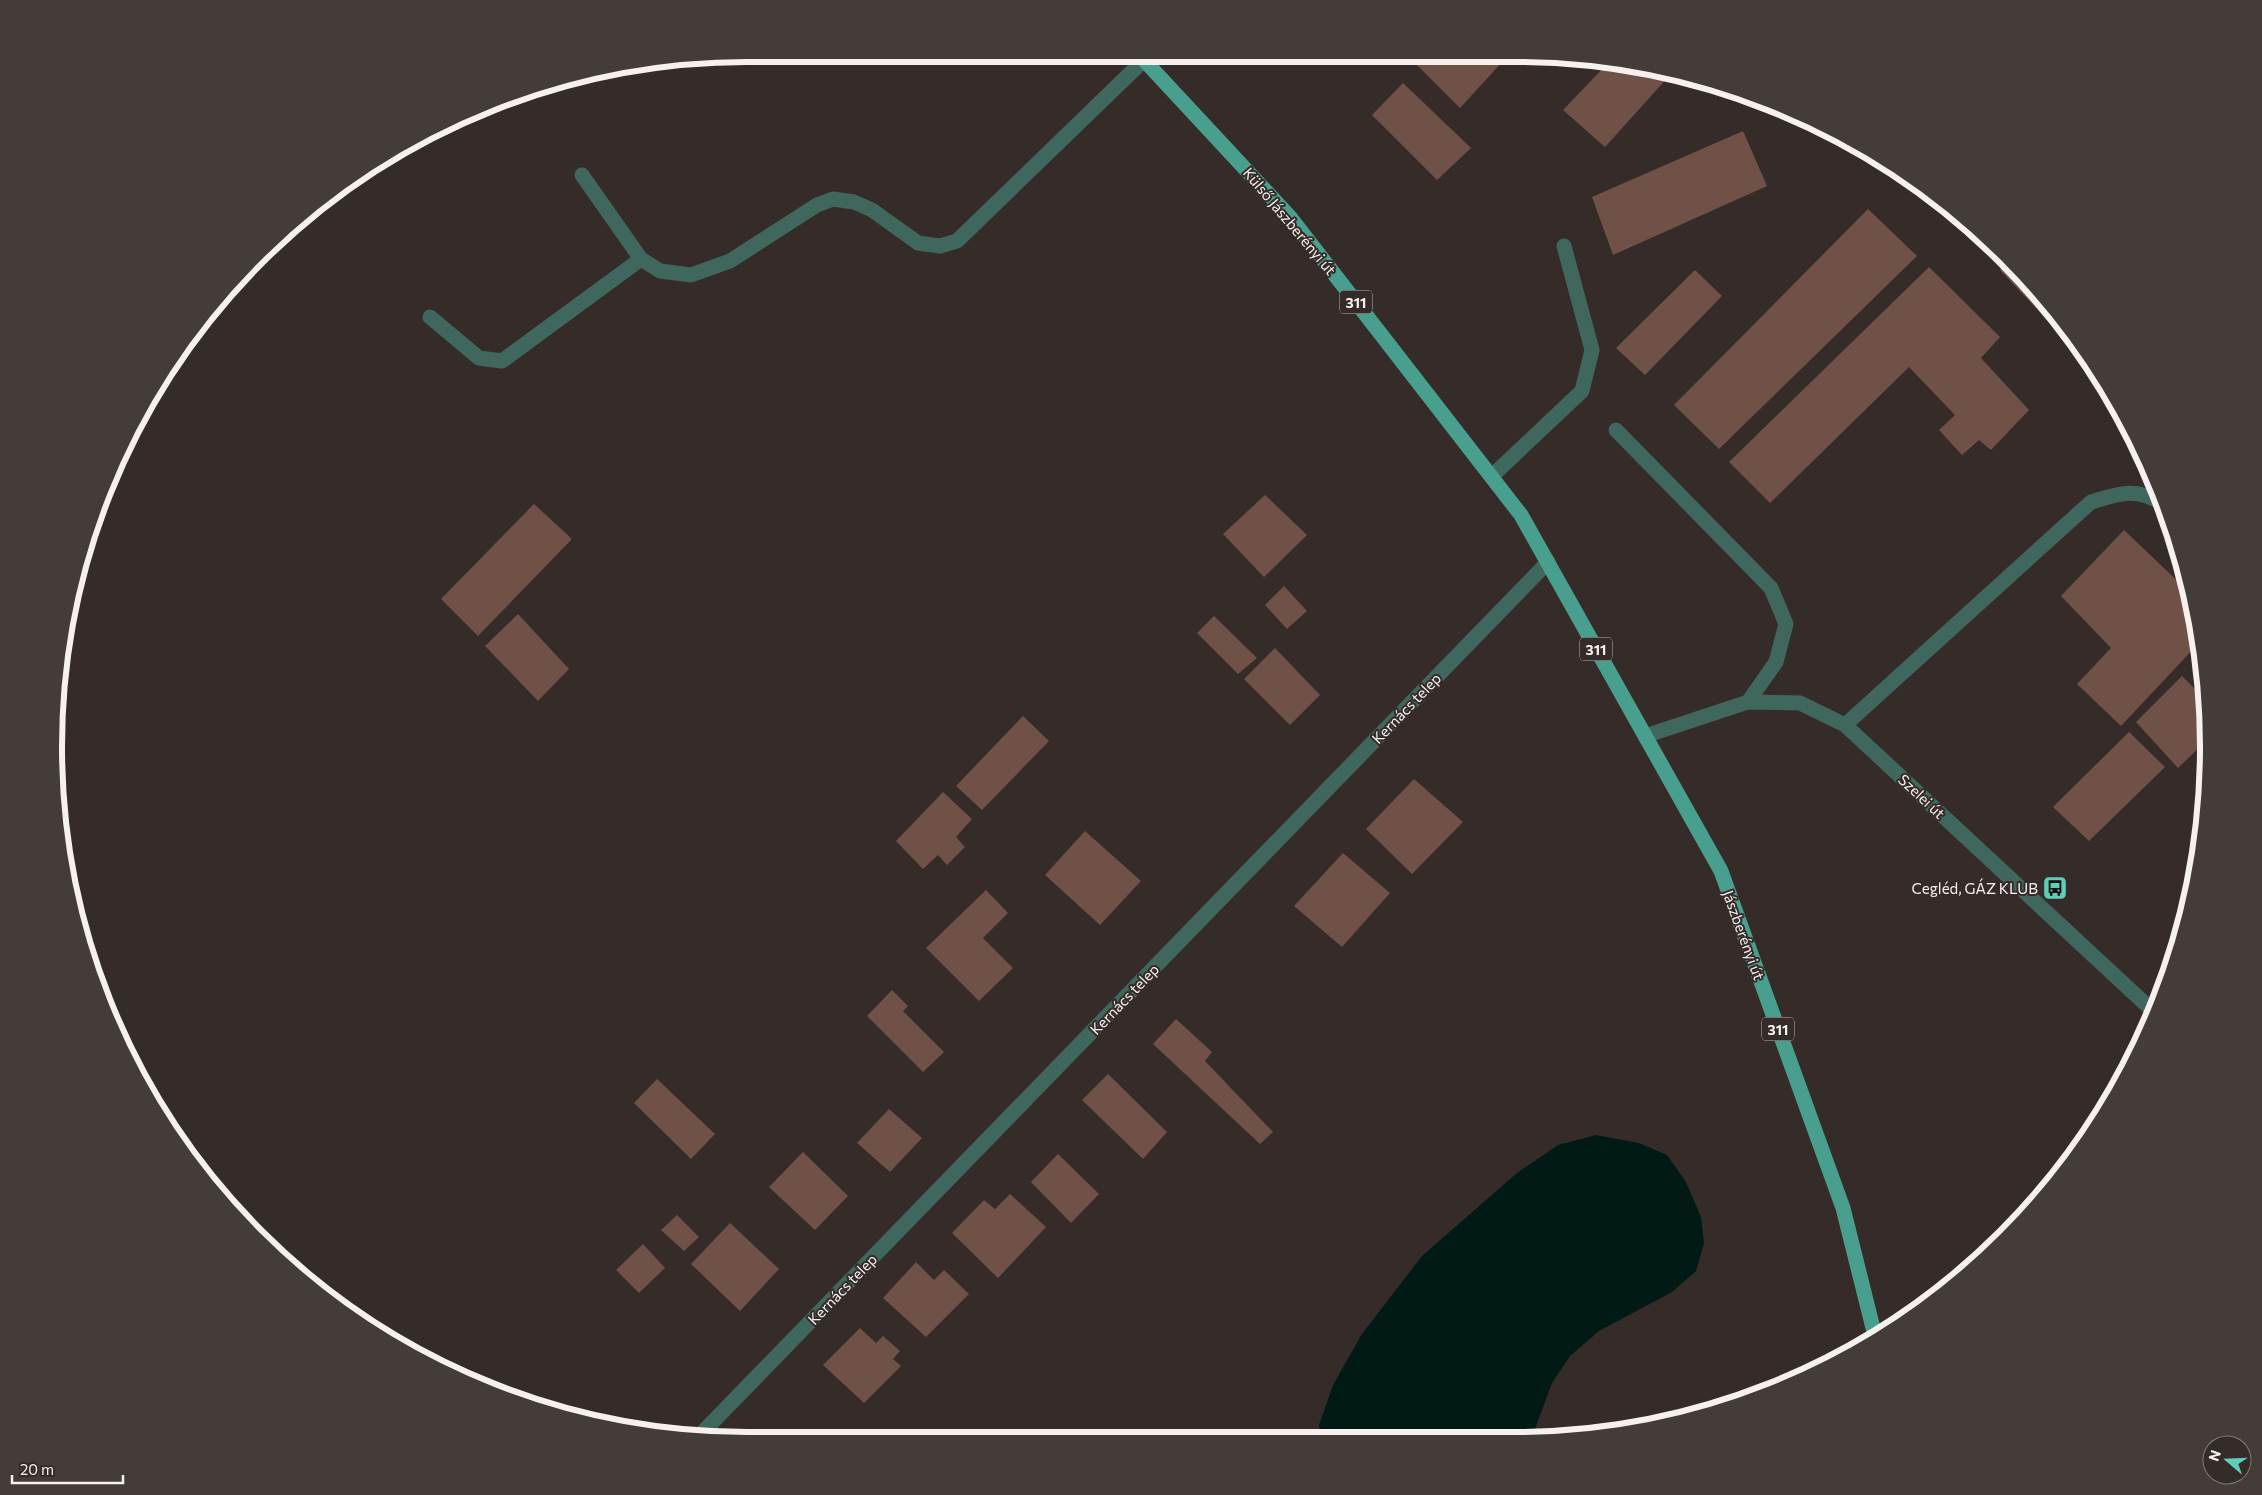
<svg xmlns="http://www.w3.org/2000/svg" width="2262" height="1495" font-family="Commissioner,sans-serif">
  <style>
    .water { fill: #011a15 }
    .building { fill: #6f5147 }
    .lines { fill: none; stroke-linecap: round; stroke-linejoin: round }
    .minor { stroke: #40675e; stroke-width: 15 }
    .major { stroke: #489f8e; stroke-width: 15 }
    .labels { text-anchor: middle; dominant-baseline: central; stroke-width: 4; stroke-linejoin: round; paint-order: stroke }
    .shield { fill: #352c29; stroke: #bcb5b4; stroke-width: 1 }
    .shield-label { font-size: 14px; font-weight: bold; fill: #f6f0ef }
    .street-label { font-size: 15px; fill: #f6f0ef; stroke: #352c29 }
    .poi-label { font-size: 15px; fill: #f6f0ef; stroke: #352c29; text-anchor: end }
    .rim { fill: none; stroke: #f6f0ef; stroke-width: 6 }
  </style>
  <rect width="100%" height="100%" fill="#352c29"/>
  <!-- water -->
  <path class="water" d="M1596 1135 1639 1143 1667 1155 1686 1182 1701 1217 1704 1243 1696 1271 1672 1292 1599 1331 1570 1356 1552 1383 1531 1440 1321 1439 1319 1425 1333 1385 1362 1334 1422 1256 1517 1173 1558 1145Z"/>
  <!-- building -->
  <path class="building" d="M1412 60H1504L1460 108Z
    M1610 61 1670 75 1605 147 1563 110Z
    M1403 83 1471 148 1437 180 1372 115Z
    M1743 131 1767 186 1613 255 1592 197Z
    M1868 209 1917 256 1719 449 1674 405Z
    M2007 264 2065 325 2088 363 2000 270Z
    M1929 267 2000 337 1981 358 2029 410 1991 450 1979 440 1962 455 1939 430 1955 415 1909 367 1770 503 1729 462Z
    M1695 270 1722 296 1645 375 1616 348Z
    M1265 495 1307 535 1264 577 1223 534Z
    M534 504 572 539 478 636 441 599Z
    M2124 530 2189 592 2197 645 2121 726 2077 684 2111 648 2061 596Z
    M1284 586 1307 611 1287 629 1265 605Z
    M518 614 569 669 538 701 485 646Z
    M1214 616 1257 658 1238 674 1197 633Z
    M1275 648 1320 695 1290 725 1244 679Z
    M2182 676 2206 700 2205 742 2178 768 2136 722Z
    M1023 716 1049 741 982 810 956 786Z
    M2129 732 2165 767 2089 841 2053 807Z
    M1414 779 1463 822 1412 874 1366 829Z
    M943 792 972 819 956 837 965 847 947 865 938 855 923 869 896 841Z
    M1085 831 1141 881 1100 925 1045 875Z
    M1343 853 1390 893 1342 947 1294 906Z
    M986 890 1008 913 983 938 1013 968 979 1001 926 948Z
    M892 990 908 1006 903 1011 944 1052 923 1072 867 1016Z
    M1176 1019 1212 1052 1205 1061 1273 1132 1260 1144 1153 1044Z
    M1108 1074 1167 1132 1143 1159 1082 1100Z
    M657 1079 715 1134 691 1159 634 1103Z
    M889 1109 922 1138 890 1172 857 1143Z
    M803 1152 848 1196 815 1230 769 1187Z
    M1058 1154 1099 1194 1071 1223 1031 1182Z
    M1010 1194 1046 1227 998 1278 952 1233 984 1200 995 1209Z
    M677 1215 699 1237 684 1251 661 1230Z
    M730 1223 779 1269 740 1311 691 1264Z
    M643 1244 665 1268 639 1293 616 1270Z
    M916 1262 934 1280 944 1270 969 1294 926 1337 883 1298Z
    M860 1328 876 1343 883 1336 900 1351 893 1359 901 1366 864 1403 823 1365Z"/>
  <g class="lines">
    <!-- minor -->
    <path class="minor" d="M582 175 641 259 660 271 691 275 730 261 817 205 833 199 854 202 872 210 918 243 940 246 957 241 1144 60
      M430 317 479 358 502 361 641 259
      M1616 430 1771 588 1786 624 1776 662 1748 702
      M1492 476 1582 391 1592 350 1564 246
      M1845 725 2091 502C2118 494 2134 487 2160 502
      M1645 736 1748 702 1800 703 1845 725 2153 1011
      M700 1435 1548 562"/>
    <!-- major -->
    <path class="major" d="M1144 60 1290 217 1521 515 1721 871 1843 1208 1875 1336"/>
  </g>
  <!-- icons -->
  <defs>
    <symbol id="bus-square" viewBox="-11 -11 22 22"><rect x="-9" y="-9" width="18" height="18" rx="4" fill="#5eceb8" stroke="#352c29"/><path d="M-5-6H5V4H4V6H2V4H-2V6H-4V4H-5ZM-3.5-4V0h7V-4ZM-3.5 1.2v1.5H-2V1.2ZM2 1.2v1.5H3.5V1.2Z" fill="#111"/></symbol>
  </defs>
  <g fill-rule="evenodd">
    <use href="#bus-square" x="2041" y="874" width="28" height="28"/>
  </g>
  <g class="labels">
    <!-- shield labels -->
    <g class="shield">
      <rect x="1340" y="290.5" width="32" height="23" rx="4"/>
      <rect x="1580" y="637.5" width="32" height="23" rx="4"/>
      <rect x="1762" y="1017.5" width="32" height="23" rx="4"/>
    </g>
    <g class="shield-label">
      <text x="1356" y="302">311</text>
      <text x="1596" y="649">311</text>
      <text x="1778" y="1029">311</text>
    </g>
    <!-- street labels -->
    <g class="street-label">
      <text transform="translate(1290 221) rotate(50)">Külső Jászberényi út</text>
      <text transform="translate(1406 708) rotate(-46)">Kernács telep</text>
      <text transform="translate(1922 796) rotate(43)">Szelei út</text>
      <text transform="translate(1744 935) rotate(70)">Jászberényi út</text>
      <text transform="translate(1124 999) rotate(-46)">Kernács telep</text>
      <text transform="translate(842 1289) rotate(-46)">Kernács telep</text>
    </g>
    <!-- poi labels -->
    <g class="poi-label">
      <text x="2038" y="888">Cegléd, GÁZ KLUB</text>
    </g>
  </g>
  <!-- crop -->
  <path d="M0 0H2262V1495H0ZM747 62H1515A685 685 0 0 1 2200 747V747A685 685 0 0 1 1515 1432H747A685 685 0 0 1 62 747V747A685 685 0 0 1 747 62Z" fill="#443c39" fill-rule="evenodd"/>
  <path class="rim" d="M747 62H1515A685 685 0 0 1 2200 747V747A685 685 0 0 1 1515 1432H747A685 685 0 0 1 62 747V747A685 685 0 0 1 747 62Z"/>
  <!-- north arrow -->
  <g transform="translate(2227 1460) rotate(289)"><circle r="24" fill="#352c29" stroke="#827a78"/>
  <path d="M0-4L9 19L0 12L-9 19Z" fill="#5eceb8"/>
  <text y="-8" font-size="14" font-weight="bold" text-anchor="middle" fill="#f6f0ef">N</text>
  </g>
  <!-- scale -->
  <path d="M12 1475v8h111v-8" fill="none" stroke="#f6f0ef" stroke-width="2.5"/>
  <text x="20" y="1475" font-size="15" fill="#f6f0ef" stroke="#352c29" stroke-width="4" paint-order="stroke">20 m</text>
</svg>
